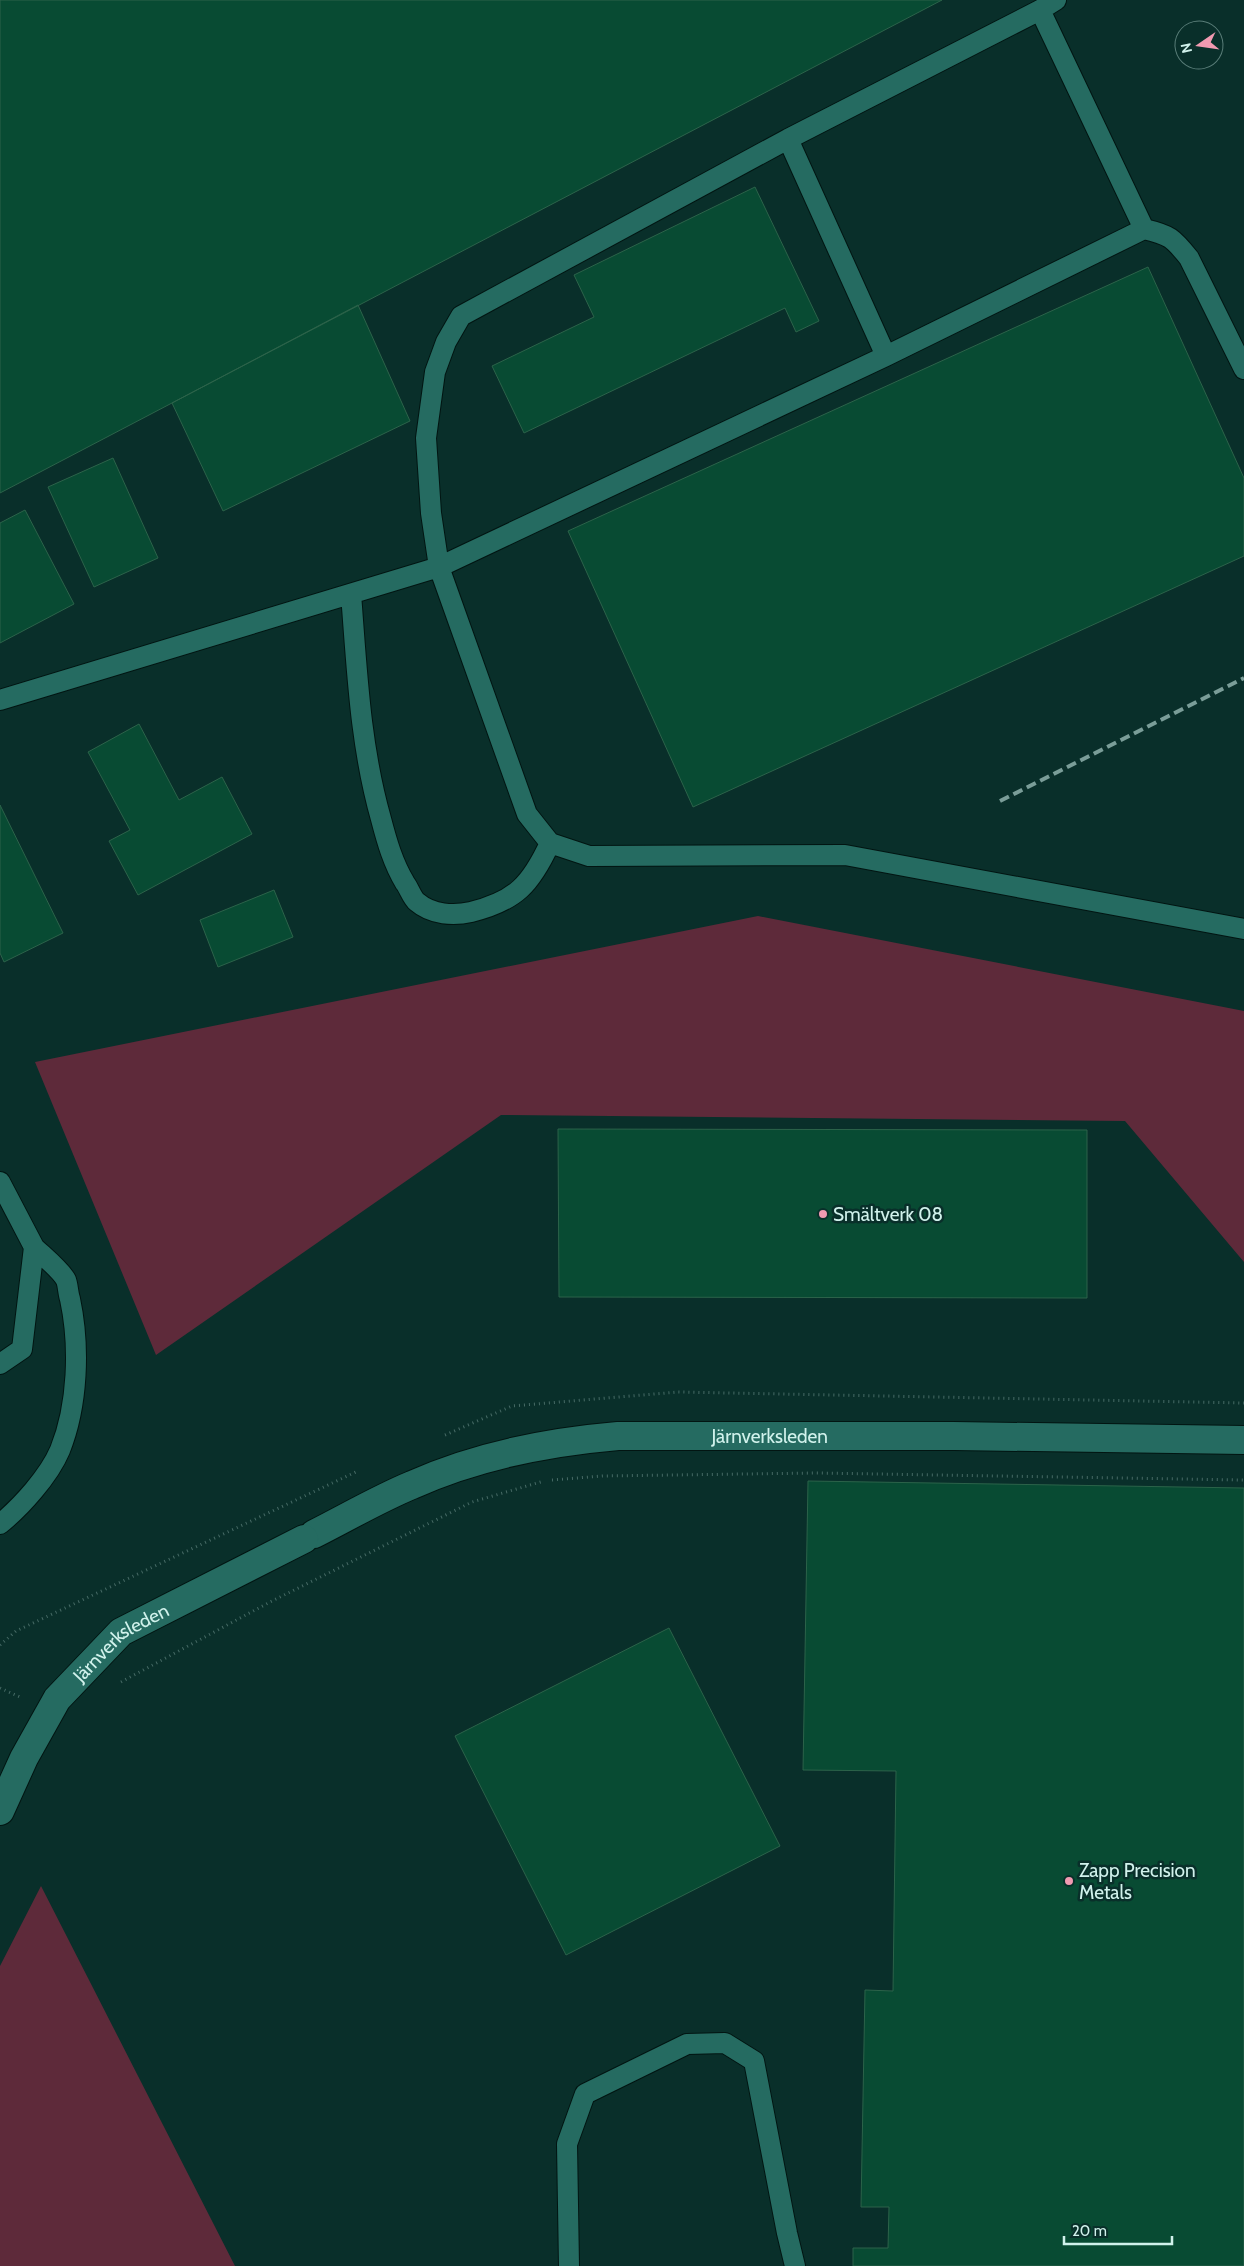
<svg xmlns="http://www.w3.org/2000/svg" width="1244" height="2266" font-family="Cabin,sans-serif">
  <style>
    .green { fill: #5e2a3a }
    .building { fill: #084b33; stroke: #2c634a }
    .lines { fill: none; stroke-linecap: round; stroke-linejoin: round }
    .lane-casing { stroke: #021512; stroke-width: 22 }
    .street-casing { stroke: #021512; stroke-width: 30 }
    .path { stroke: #476b66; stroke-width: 3; stroke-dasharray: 1 4; stroke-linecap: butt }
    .lane { stroke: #256b61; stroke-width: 20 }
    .street { stroke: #256b61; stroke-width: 28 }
    .rail { stroke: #7a9d98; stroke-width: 4; stroke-dasharray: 10 5; stroke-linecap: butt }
    .poi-dot { fill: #f19ab1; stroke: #092f2a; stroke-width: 2 }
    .labels { text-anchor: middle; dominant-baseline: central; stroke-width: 5; stroke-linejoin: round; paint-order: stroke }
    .poi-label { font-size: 19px; fill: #d1f2ec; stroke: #092f2a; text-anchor: start }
    .street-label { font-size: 19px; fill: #d1f2ec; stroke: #092f2a }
  </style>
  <rect width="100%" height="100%" fill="#092f2a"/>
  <!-- green -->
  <path class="green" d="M758 916 1244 1011V1262L1125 1121 501 1115 156 1355 35 1062Z
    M41 1886 235 2266H0V1966Z"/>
  <!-- building -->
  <path class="building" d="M0 0H942L0 493Z
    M755 187 819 321 796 332 785 308 524 433 492 366 594 317 574 275Z
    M1148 267 1244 478V556L693 807 568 531Z
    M358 305 410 421 223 511 172 403Z
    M113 458 158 558 94 587 48 487Z
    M25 510 74 604 0 643V523Z
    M139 724 179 800 222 777 252 834 138 895 109 841 130 830 88 752Z
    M0 805 63 933 4 962 0 953Z
    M274 890 293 937 218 967 200 920Z
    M558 1129 1087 1130V1298L559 1297Z
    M808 1481 1244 1488V2266H853V2248H888L889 2207H861L865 1990 893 1991 896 1771 803 1770Z
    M669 1628 780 1846 566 1955 455 1736Z"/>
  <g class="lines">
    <defs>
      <path id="lane" d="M1040 10 1144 229 886 356 439 567 527 814 550 843 589 856 845 855 1244 929
        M788 139 886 356
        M1144 229C1170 235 1173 238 1189 258L1244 369
        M351 594C357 670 360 745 381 819 387 842 393 863 405 883 409 888 412 898 417 902 432 915 454 916 471 912 516 901 531 884 550 843
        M0 700 439 567 431 513 426 438 435 372 446 342 461 316 788 139 1040 10 1056 0
        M0 1182 34 1247 22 1349 0 1364
        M0 1524C21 1507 49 1476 60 1450 78 1405 80 1346 70 1299 68 1293 68 1285 66 1280 61 1270 42 1255 34 1247
        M569 2266 567 2144 585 2094 687 2044 725 2043 754 2061 787 2233 795 2266"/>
      <g id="street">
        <path id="s1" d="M314 1534C346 1518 378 1499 412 1485 476 1456 548 1442 618 1436H954L1244 1440"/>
        <path id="s2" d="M0 1811 24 1758 57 1699 121 1632 304 1539"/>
      </g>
    </defs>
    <!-- lane casing -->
    <use href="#lane" class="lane-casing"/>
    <!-- street casing -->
    <use href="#street" class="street-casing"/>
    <!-- path -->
    <path class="path" d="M445 1435 512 1406 678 1392 1244 1403
      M552 1480 602 1476 816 1473 1244 1480
      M0 1645 16 1631 358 1471
      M121 1682 270 1602 472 1502 544 1481
      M0 1688 20 1697"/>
    <!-- lane -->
    <use href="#lane" class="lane"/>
    <!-- street -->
    <use href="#street" class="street"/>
    <!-- rail -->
    <path class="rail" d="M1000 801 1244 678"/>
  </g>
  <!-- markers -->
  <g class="poi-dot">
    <circle cx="823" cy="1214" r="5"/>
    <circle cx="1069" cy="1881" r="5"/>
  </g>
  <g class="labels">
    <!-- poi labels -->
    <g class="poi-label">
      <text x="833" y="1214">Smältverk 08</text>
      <text x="1079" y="1870">Zapp Precision<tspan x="1079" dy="22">Metals</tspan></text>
    </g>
    <!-- street labels -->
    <g class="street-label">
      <text stroke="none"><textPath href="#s1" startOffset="474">Järnverksleden</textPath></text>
      <text stroke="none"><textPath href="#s2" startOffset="212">Järnverksleden</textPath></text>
    </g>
  </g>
  <!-- north arrow -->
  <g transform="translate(1199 45) rotate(257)"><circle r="24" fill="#092f2a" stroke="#597d78"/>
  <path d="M0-4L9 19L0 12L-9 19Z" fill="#f19ab1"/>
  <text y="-8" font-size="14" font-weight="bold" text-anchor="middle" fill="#d1f2ec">N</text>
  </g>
  <!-- scale -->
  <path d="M1064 2236v8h108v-8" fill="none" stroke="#d1f2ec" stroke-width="2.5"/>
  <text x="1072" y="2236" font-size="15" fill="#d1f2ec" stroke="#092f2a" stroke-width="4" paint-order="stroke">20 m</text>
</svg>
